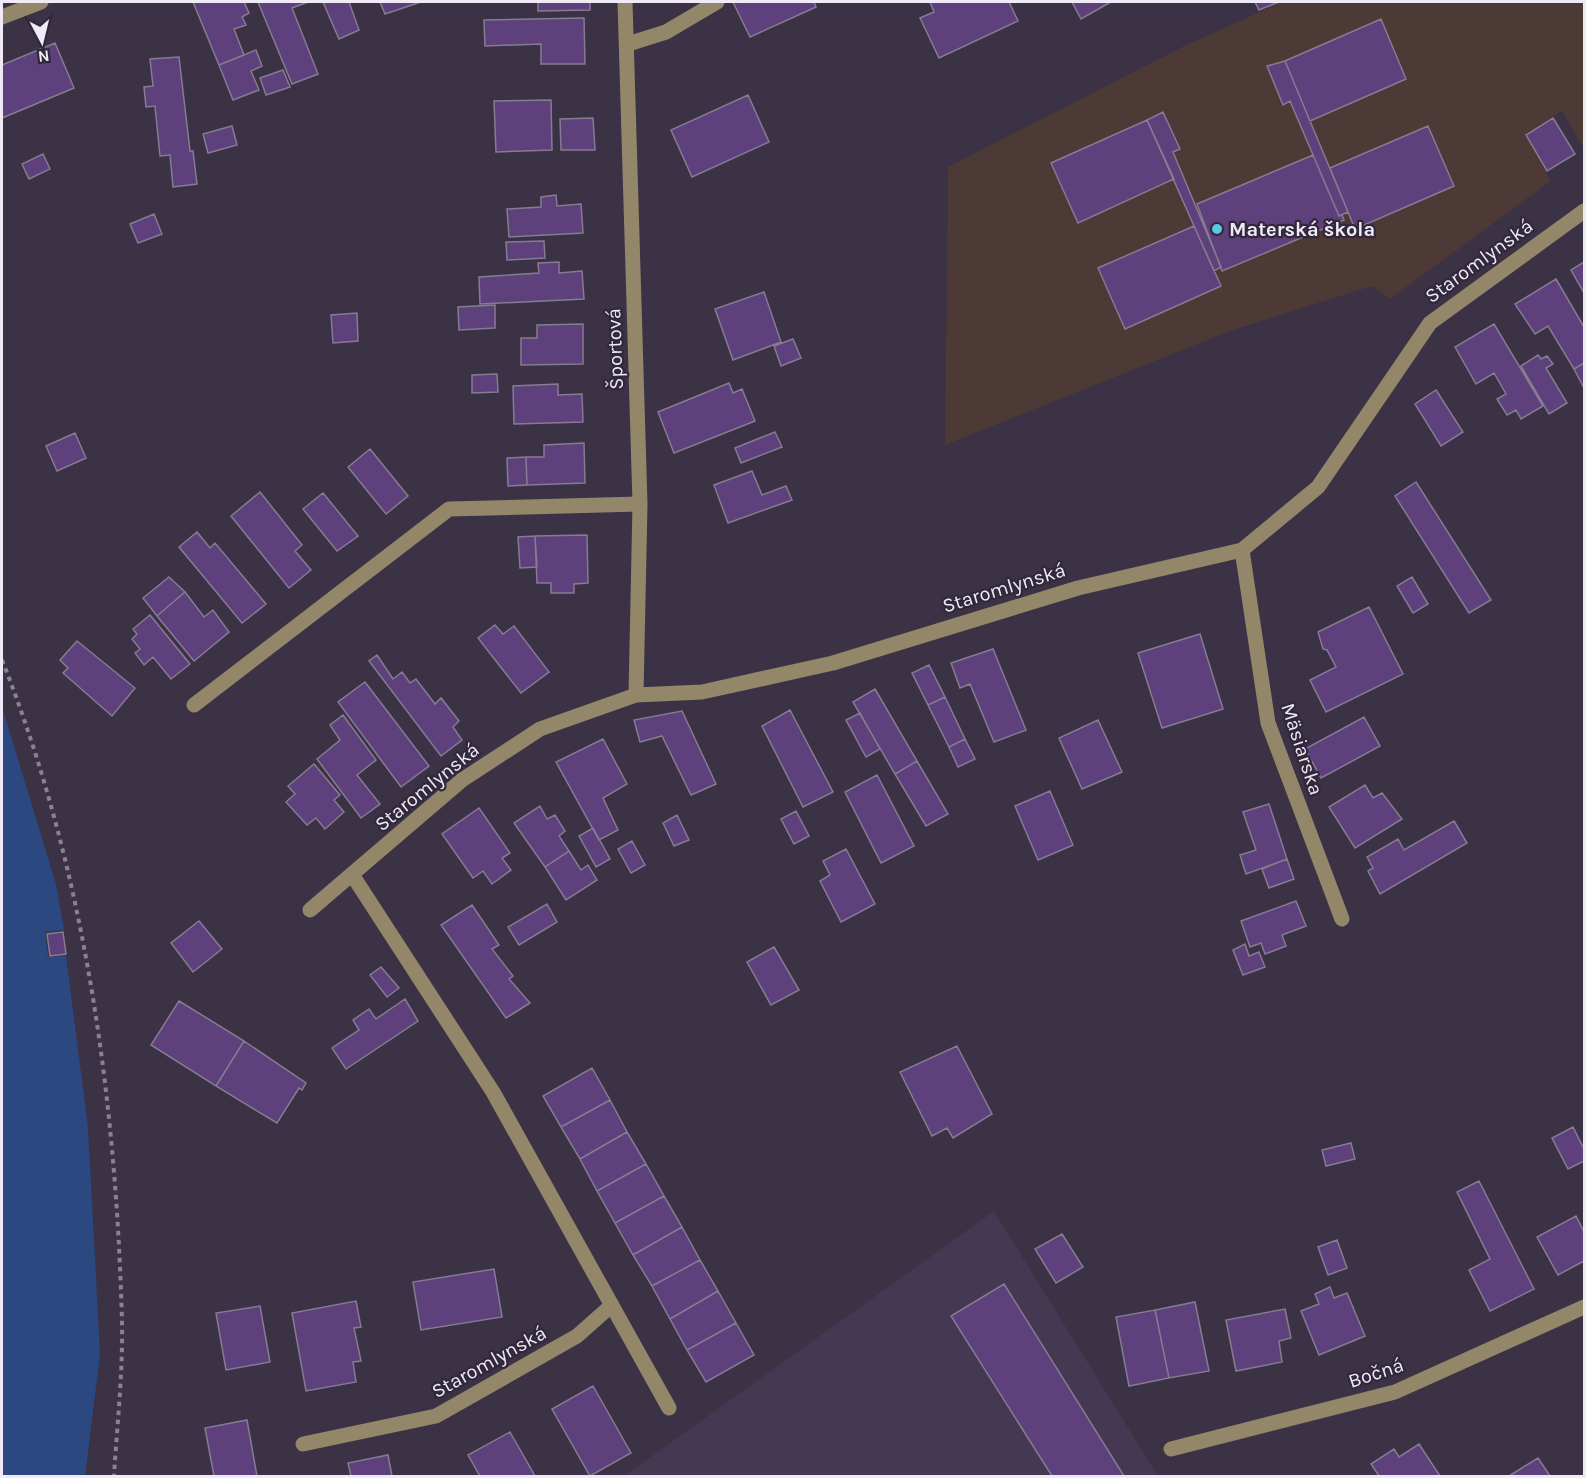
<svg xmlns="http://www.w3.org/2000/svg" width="1586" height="1478" font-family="Karla,sans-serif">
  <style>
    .built { fill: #443852 }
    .education { fill: #4d3935 }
    .water { fill: #2b4880 }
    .building { fill: #5d407c; stroke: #857c92; stroke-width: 1.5 }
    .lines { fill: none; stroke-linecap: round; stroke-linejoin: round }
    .path { stroke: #8a8292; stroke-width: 4; stroke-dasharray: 4.5 4.5; stroke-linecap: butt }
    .minor { stroke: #948669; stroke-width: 15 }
    .poi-dot { fill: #58c9e3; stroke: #31283b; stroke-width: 2 }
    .labels { text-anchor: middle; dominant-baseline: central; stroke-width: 4.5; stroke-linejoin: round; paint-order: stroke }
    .poi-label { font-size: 20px; font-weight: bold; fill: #efeaf6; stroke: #31283b; text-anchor: start }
    .street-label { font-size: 20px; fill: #efeaf6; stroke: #31283b }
  </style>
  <rect width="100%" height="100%" fill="#3b3245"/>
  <!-- built -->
  <path class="built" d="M994 1211 1158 1476H622L627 1474Z"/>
  <!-- education -->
  <path class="education" d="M1282 2H1584V149L1562 111 1526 134 1551 181 1390 299 1372 286 1230 331 945 445 948 167 1184 46Z"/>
  <!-- water -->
  <path class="water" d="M2 707 56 884 64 930 45 932 48 957 66 956 88 1127 100 1354 85 1476H2Z"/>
  <!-- building -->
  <path class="building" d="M193 2H244L249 13 242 17 246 25 234 29 244 55 219 65Z
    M258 2H308L292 8 318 74 292 84Z
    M323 2H349L359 30 339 39Z
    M380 2H417L418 3 385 14Z
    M538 2H590V10L538 11Z
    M733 2H814L816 7 750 37Z
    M930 2H1009L1018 21 939 58 920 18 934 12Z
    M1072 2H1108L1109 3 1081 19Z
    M1255 2H1279L1259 10Z
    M584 18 585 64H541V44L485 46 484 20Z
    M1381 19 1406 79 1310 121 1285 61Z
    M55 43 74 88 2 118V65Z
    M256 50 262 66 251 71 259 90 233 100 219 65Z
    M179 57 190 151H193L197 184 173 187 170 155 160 156 155 106 146 107 144 87 153 86 150 59Z
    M1285 61 1348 212 1339 216 1290 101 1283 105 1267 66Z
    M283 70 290 87 266 95 260 78Z
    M748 95 769 142 692 177 671 130Z
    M551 100 552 150 496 152 494 101Z
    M1163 112 1180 149 1173 152 1221 267 1214 271 1147 120Z
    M593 118 595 150H561L560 119Z
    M1553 118 1575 154 1547 171 1526 135Z
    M1147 120 1174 179 1078 223 1051 163Z
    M232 126 237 145 208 153 203 134Z
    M1428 126 1454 186 1355 229 1330 168Z
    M43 154 50 169 29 179 22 164Z
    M1313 155 1339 216 1342 215 1344 220 1222 271 1197 204Z
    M556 195 557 206 581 204 583 233 509 237 507 209 541 207V197Z
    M154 214 162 234 138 243 130 224Z
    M1194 226 1221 286 1125 329 1098 268Z
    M544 241 545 258 507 260 506 242Z
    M559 262V273L582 271 584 299 480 304 479 277 539 273 538 263Z
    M1584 262V293L1571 270Z
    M1556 279 1584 327V363L1574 369 1548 326 1535 334 1515 304Z
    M764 292 781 342 733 360 715 309Z
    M495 305V328L459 330 458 307Z
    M357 313 358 341 333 343 331 315Z
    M583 324V364L521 365V338H537V325Z
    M1494 324 1543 406 1521 419 1516 410 1507 415 1497 399 1506 394 1494 373 1476 384 1455 347Z
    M793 339 801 358 781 366 774 346Z
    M1538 355 1541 359 1547 356 1553 364 1546 368 1567 403 1549 414 1521 366Z
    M1584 363V388L1574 369Z
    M497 374 498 392 472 393V375Z
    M729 383 733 393 742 389 755 421 674 453 658 412Z
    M558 384V395L582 394 583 422 514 424 513 386Z
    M1436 390 1463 432 1441 446 1415 404Z
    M775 432 782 447 741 463 735 448Z
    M75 433 86 458 57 471 46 446Z
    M584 443 585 483 527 485 526 457H544V445Z
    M370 449 408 496 386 514 348 467Z
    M526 457 527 485 508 486 507 458Z
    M752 471 762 495 786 486 792 500 728 523 714 485Z
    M1416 482 1491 600 1469 613 1395 496Z
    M260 492 302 545 295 551 311 570 289 588 231 516Z
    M323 493 358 536 337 551 303 509Z
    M197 532 210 548 215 543 266 604 242 623 179 547Z
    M587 535 588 583 574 584V593H551V583H537L535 536Z
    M535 536 537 567 520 568 518 537Z
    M169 577 185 592 157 616 143 598Z
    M1412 577 1428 604 1413 613 1397 586Z
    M185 592 204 617 213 610 229 632 194 661 157 616Z
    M1369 607 1403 674 1326 712 1310 680 1336 667 1327 650 1323 649 1318 632Z
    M150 615 190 664 171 679 153 657 144 665 135 653 140 649 132 639 137 634 133 629Z
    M495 625 503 634 514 626 549 672 521 693 478 638Z
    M1200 634 1223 709 1162 728 1138 653Z
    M77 641 135 688 112 716 63 673 68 668 60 660Z
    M993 649 1026 730 994 742 970 684 960 688 951 663Z
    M377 655 393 679 402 672 410 683 416 679 435 704 441 698 459 721 453 727 462 740 441 756 369 661Z
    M929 665 945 697 928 705 912 673Z
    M365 682 429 766 401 787 338 702Z
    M875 689 917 761 895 774 853 702Z
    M945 697 965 739 949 747 928 705Z
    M790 710 833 792 803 807 762 726Z
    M682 711 716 784 691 795 662 736 640 742 634 720Z
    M860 713 880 749 866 757 846 720Z
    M343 715 376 760 357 775 380 804 361 818 317 759 340 740 330 725Z
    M1364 717 1380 746 1321 778 1305 749Z
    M1098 720 1122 772 1082 789 1059 738Z
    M603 739 627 784 603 798 618 830 599 840 556 762Z
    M965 739 975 759 958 767 949 747Z
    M917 761 948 814 926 826 895 774Z
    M314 764 340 795 334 800 344 812 325 829 316 818 307 825 286 802 295 794 288 786Z
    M877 775 914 846 881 863 845 792Z
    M1365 785 1373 798 1382 793 1402 819 1355 848 1329 807Z
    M1050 791 1073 845 1038 860 1015 806Z
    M1269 804 1287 859 1246 874 1240 855 1256 850 1243 812Z
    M540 806 547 819 555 815 565 831 559 836 569 851 545 867 514 823Z
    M479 808 510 853 502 858 511 870 492 884 483 871 473 878 442 834Z
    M796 811 809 836 794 844 781 819Z
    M677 815 689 840 674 846 663 823Z
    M1454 821 1467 843 1380 894 1368 871 1373 868 1367 857 1398 839 1404 850Z
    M593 828 610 859 596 867 579 836Z
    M632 841 645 865 631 873 618 849Z
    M846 849 875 904 841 922 820 881 830 875 823 861Z
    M569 851 581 870 588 865 597 880 566 900 545 867Z
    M1287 859 1294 879 1269 888 1262 869Z
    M1296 901 1306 926 1282 935 1286 946 1265 954 1261 943 1250 947 1241 921Z
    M547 904 557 922 519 945 508 927Z
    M472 905 499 945 492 949 513 976 509 979 530 1003 506 1018 441 925Z
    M199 921 222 949 193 972 171 943Z
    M63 932 66 954 50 956 47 934Z
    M1245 944 1249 956 1259 952 1265 967 1243 975 1233 950Z
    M774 947 799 990 771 1005 747 962Z
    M381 967 399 988 387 997 370 975Z
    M405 999 418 1021 346 1069 332 1048 359 1030 353 1020 369 1009 376 1019Z
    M179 1001 244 1041 216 1086 151 1045Z
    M244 1041 306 1083 302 1090 299 1088 277 1123 216 1086Z
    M957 1046 992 1114 953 1138 947 1128 932 1136 900 1072Z
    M592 1068 610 1100 561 1127 543 1096Z
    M610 1100 627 1132 580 1159 561 1127Z
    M1573 1127 1584 1149V1161L1568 1169 1552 1138Z
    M627 1132 646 1164 597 1191 580 1159Z
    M1351 1143 1355 1159 1326 1166 1322 1150Z
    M646 1164 664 1196 615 1223 597 1191Z
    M1479 1181 1534 1289 1490 1311 1469 1270 1490 1259 1457 1192Z
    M664 1196 682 1227 633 1255 615 1223Z
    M1576 1216 1584 1232V1261L1558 1275 1537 1237Z
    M682 1227 700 1260 652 1286 633 1255Z
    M1062 1234 1083 1267 1056 1283 1035 1249Z
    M1337 1240 1347 1268 1328 1275 1318 1247Z
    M700 1260 718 1291 670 1319 652 1286Z
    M494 1269 502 1317 421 1330 413 1282Z
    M1004 1284 1124 1476H1052L951 1316Z
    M1330 1287 1334 1298 1347 1293 1365 1336 1319 1355 1301 1311 1319 1304 1315 1294Z
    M718 1291 736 1323 687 1350 670 1319Z
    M356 1301 361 1327 354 1328 361 1361 353 1362 356 1382 306 1391 292 1313Z
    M1195 1302 1209 1371 1169 1378 1155 1310Z
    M260 1306 270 1362 226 1370 216 1313Z
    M1285 1309 1291 1338 1279 1341 1282 1362 1236 1371 1226 1320Z
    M1155 1310 1169 1378 1129 1386 1116 1317Z
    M736 1323 754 1355 706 1382 687 1350Z
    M593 1386 631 1453 590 1476 552 1409Z
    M247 1420 257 1476H214L205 1428Z
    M510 1432 535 1476H480L468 1455Z
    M1419 1444 1440 1476H1379L1371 1464 1394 1449 1399 1457Z
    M388 1455 392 1476H351L348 1463Z
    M1538 1458 1550 1476H1509Z"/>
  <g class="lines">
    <!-- path -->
    <path class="path" d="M2 660C85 869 116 1098 122 1322 123 1373 117 1426 114 1476"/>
    <!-- minor -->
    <path class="minor" d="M625 2 640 504 636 695
      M2 17 41 2
      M628 44 666 32 717 2
      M1242 550 1268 723 1342 919
      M194 705 449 509 640 504
      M353 876 493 1092 669 1408
      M310 910 462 780 540 729 636 695 702 692 833 663 1078 588 1242 550 1318 487 1430 323 1584 211
      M303 1444 436 1416 577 1336 612 1305
      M1171 1449 1395 1392 1584 1307"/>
  </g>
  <!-- markers -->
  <circle class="poi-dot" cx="1217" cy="229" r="6"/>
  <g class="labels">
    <!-- poi labels -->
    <g class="poi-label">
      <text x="1229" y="229">Materská škola</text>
    </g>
    <!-- street labels -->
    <g class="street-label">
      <text transform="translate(1479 261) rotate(-36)">Staromlynská</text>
      <text transform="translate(615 349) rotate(-92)">Športová</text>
      <text transform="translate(1004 588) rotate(-17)">Staromlynská</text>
      <text transform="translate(1302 749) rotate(72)">Mäsiarska</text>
      <text transform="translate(427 787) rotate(-39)">Staromlynská</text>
      <text transform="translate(489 1362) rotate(-29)">Staromlynská</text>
      <text transform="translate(1376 1373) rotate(-18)">Bočná</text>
    </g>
  </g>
  <!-- border -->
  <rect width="1586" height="1478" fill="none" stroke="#efeaf6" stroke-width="6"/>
  <!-- north arrow -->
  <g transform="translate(42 42) rotate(173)" stroke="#31283b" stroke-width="4.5" paint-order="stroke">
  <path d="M0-4.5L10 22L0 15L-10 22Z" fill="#efeaf6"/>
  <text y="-9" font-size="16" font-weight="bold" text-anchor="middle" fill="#efeaf6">N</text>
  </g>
</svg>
